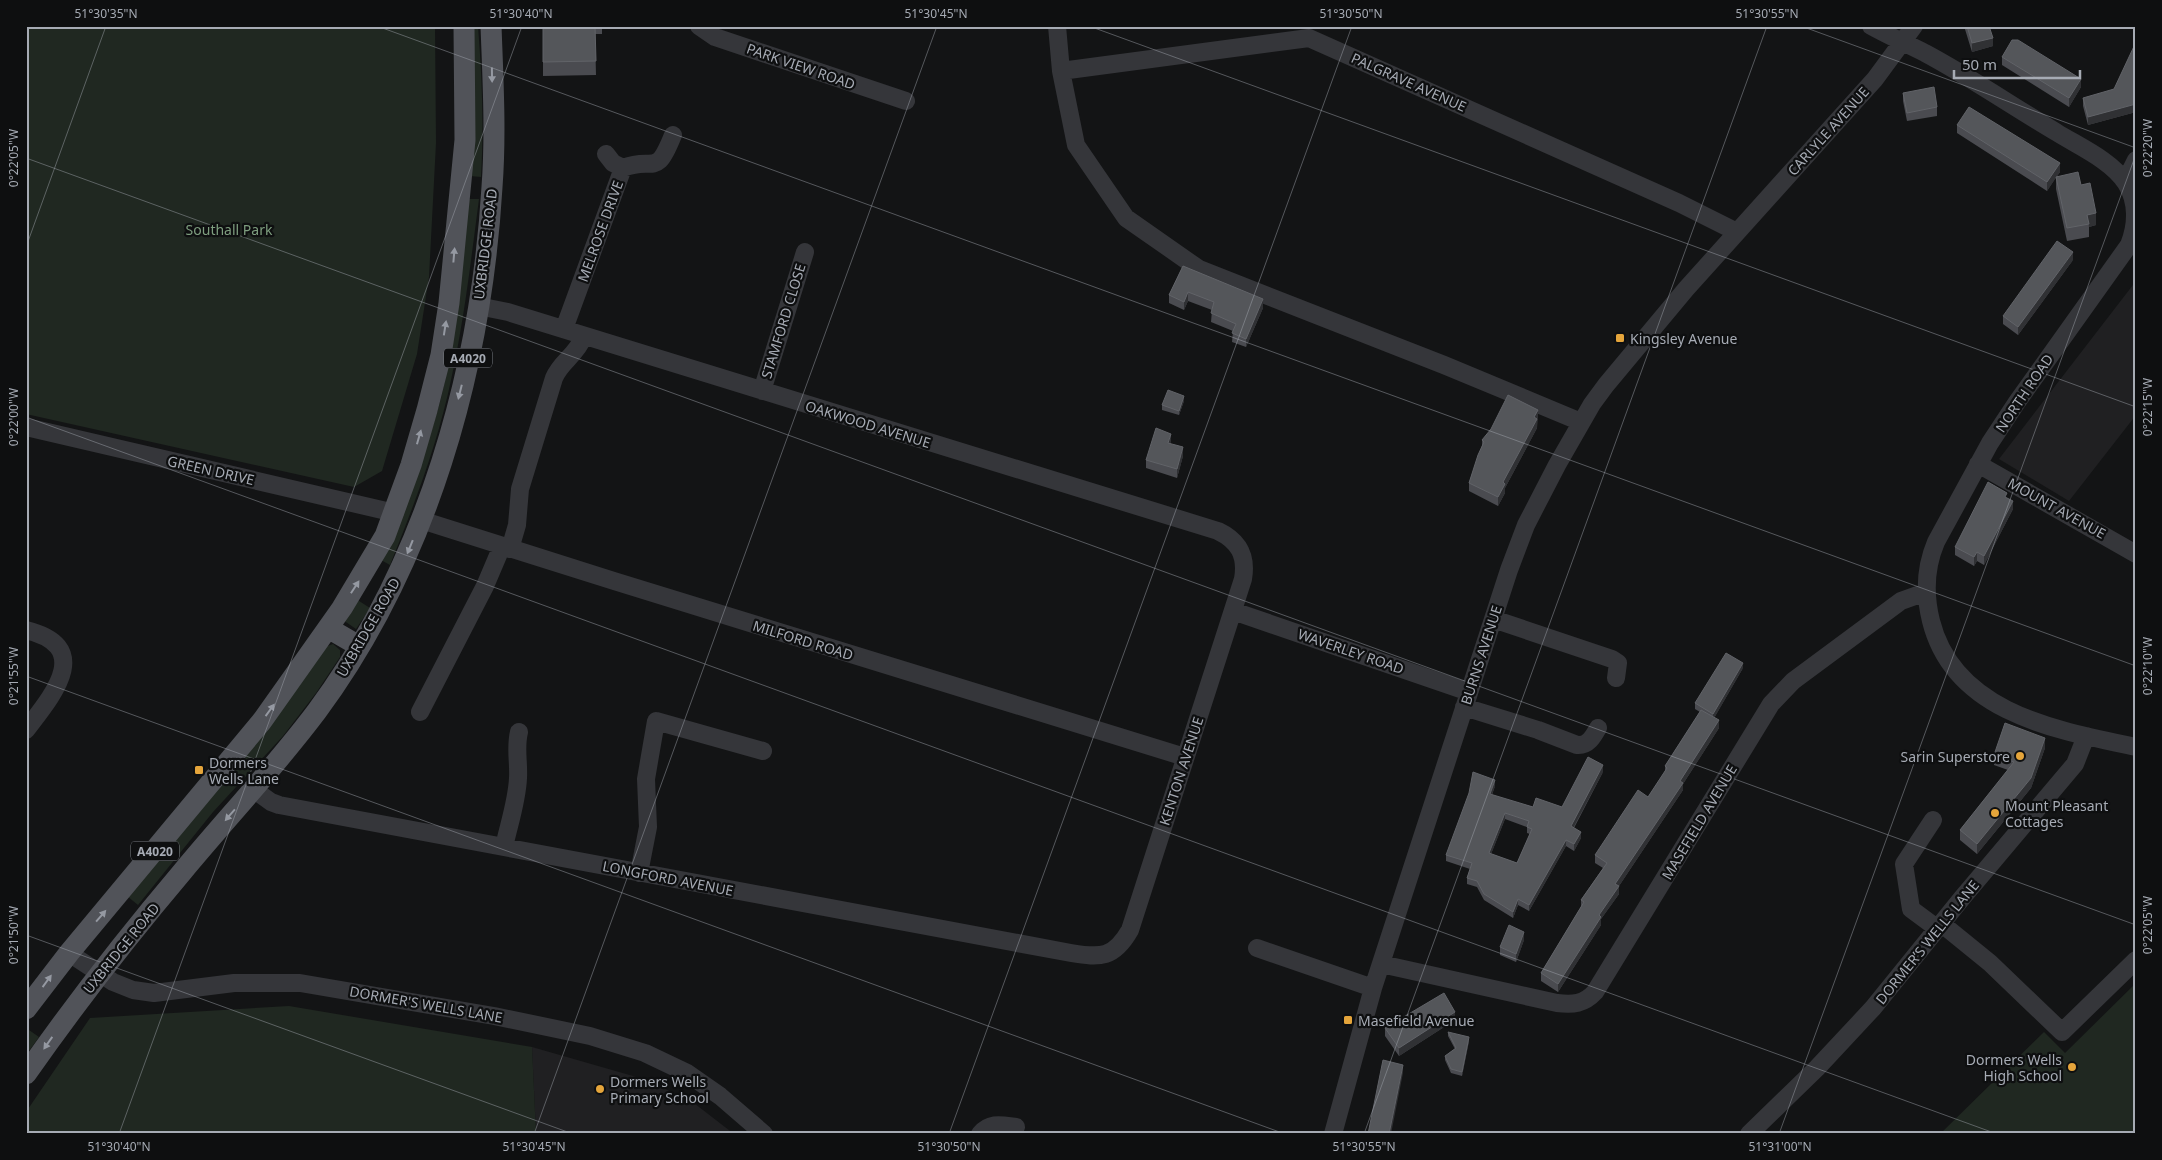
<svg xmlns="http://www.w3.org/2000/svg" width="2162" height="1160" font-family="'Noto Sans',sans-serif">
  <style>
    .built { fill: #202022 }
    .green { fill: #202821 }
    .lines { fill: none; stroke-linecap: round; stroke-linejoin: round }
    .minor { stroke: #35363a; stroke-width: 18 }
    .major { stroke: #515359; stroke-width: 21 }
    .wall { fill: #4a4b50; fill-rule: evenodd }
    .shaded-wall { fill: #303134 }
    .building { fill: #54565a; stroke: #616368; fill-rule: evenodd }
    .oneway { fill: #9599a2 }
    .ticks { fill: none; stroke: #a6abb4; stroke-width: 1; stroke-opacity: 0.45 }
    .poi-dot { fill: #e5a53b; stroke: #0e0f10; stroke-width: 2 }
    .labels { text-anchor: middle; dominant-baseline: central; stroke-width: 4.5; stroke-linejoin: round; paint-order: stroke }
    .shield { fill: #0e0f10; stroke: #787c83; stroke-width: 1 }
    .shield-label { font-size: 12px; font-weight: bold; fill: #a6abb4 }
    .street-label { font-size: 14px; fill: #a6abb4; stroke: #0e0f10 }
    .park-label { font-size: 14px; fill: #7e9e7f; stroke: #0e0f10 }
    .poi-label { font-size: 14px; fill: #a6abb4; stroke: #0e0f10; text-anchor: start }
    .neatline { fill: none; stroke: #a6abb4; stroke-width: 2 }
    .ticks-label { font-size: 12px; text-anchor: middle; fill: #a6abb4 }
  </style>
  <rect width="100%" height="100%" fill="#131415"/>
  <!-- built -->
  <path class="built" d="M2136 281V415L2069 501 1999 459Z
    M532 1047 640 1078 690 1100 734 1134H536Z"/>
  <!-- green -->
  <path class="green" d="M26 26H435L436 143 429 277 417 354 382 471 354 487 26 414Z
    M474 26H478C482 76 484 126 481 177L470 176Z
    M469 199H479C471 260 464 321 451 380 438 443 414 505 390 565L381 560C404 502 432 442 445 381 458 321 462 259 469 199Z
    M356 599 370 608 356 629 343 620Z
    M333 644 340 650V657L316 693 283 736 213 812 138 905 127 896 325 647Z
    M2136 983V1134H1940L2044 1032 2065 1053Z
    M289 1006 532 1047 536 1134H26V1112L90 1018Z
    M29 1030 39 1037 26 1055V1034Z"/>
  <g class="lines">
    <!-- minor -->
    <path class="minor" d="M699 26 715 37 906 101
      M1057 26 1061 71 1076 145 1126 218 1199 269 1444 365 1581 422
      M1871 26C1889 36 1907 44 1925 53 1970 77 2012 106 2056 132 2078 146 2111 160 2126 183 2138 202 2137 225 2129 245L2017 402 1990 443 1936 542C1925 568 1924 593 1931 621 1954 713 2056 730 2136 747
      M1061 71 1309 38 1679 203 1737 232
      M606 154 613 163 623 168
      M2125 182 2136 160
      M564 329 623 168C655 155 655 180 673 135
      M762 391 805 252
      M26 427 395 513
      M1978 464 2136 554
      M421 520 614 581 1185 757
      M510 549 517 525 520 489 554 378C561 361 576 356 584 336
      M1233 611 1469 692
      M1493 619 1612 659 1618 663 1616 678
      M26 630C95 647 52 696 26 730
      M1464 707 1538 730 1577 745C1588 746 1593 737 1598 728
      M420 712 485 586 502 546
      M253 789 271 802 279 805 1071 953C1101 958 1114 958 1130 930L1243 579C1247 556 1239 541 1218 531L508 312 478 306
      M1933 820 1904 864 1911 909 1938 929
      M504 847C509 824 517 801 518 778 519 762 515 748 519 732
      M639 873 648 827 646 779 656 721 763 751
      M1942 924 1990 963 2062 1032 2136 960
      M1257 948 1373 988
      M69 953 113 982 133 990 154 993 234 983H300L494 1016 590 1036 645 1053 687 1073 720 1096 764 1134
      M1381 964 1557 1003C1573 1005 1584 1004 1595 992L1771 704 1793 681 1901 601 1926 592
      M980 1134C990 1122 1001 1125 1016 1127
      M1333 1134 1373 988 1509 570 1526 525 1557 465 1592 404 1606 385 1686 289 1875 79 1914 26
      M1749 1134 1817 1068 1873 1008 1962 898 2075 764 2086 736"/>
    <!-- major -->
    <path class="major" d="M328 628 359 646
      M26 1009 69 953 262 721 342 608 385 536 411 465 427 410 441 355 449 303 465 140 464 26
      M26 1074C75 1004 128 936 183 871 227 818 275 767 317 711 427 562 481 371 492 187 496 134 493 80 491 26"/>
  </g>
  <!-- wall -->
  <path class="wall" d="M543 26H602V34H595L596 75 543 76Z
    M1964 26H1989L1993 46 1972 52Z
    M2002 57 2081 87 2069 107 2002 65Z
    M1903 93 1937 107V116L1907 121 1903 101Z
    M2083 98 2136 112 2088 125 2083 106Z
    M1957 125 2060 172 2057 176 2081 185 2096 225 2089 227V237L2067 241 2056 189V177L2047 191 1957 133Z
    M2073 260 2018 335 2003 324V316Z
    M1183 266 1263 308 1246 347 1232 342 1233 331 1211 322 1212 310 1188 301 1184 310 1169 303V295Z
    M1184 401 1179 415 1162 410V405Z
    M1538 410 1537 428 1505 488V493L1498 506 1469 491V483L1482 446V440Z
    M1171 442 1170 443 1183 456 1177 478 1146 468V460Z
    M2007 498 2013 509 1984 565 1977 561 1974 566 1955 555V547Z
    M1743 668 1714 718 1719 728 1683 784V790L1619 886V894L1601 919V925L1558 992 1541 981V973L1581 907V900L1603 868 1595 863V855L1648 797 1665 772V766L1700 712 1695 709V703Z
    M2045 748 2031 788 1977 854 1960 840V830L2008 770 1994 765V755Z
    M1603 772 1574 828 1581 838 1574 851 1566 846 1529 911 1518 905 1513 918 1484 900 1477 887 1467 884V878L1470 869 1446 861V855L1495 786 1492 795 1533 807H1562ZM1505 819 1527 827V833L1530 834 1517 863 1491 854Z
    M1524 940 1516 962 1500 955V947Z
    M1455 1020 1399 1056 1385 1036V1028Z
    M1448 1032 1469 1041 1462 1076 1451 1073 1445 1060V1056L1455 1049 1448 1036Z"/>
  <!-- shaded-wall -->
  <path class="shaded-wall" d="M1993 38V46L1972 52V43Z
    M2081 79V87L2069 107V98Z
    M2136 104V112L2088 125V117Z
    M2060 163V172L2047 191V182Z
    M2096 213V225L2089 227 2087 215Z
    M2073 252V260L2018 335V327Z
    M1188 292V301L1184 310V302Z
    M1263 299V308L1246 347V339Z
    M1184 396V401L1179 415V411Z
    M1538 410V418L1535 423 1537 419V428L1505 488V493L1498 506V497L1503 482Z
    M1171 434V442L1168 451V443Z
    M1183 447V456L1177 478V469Z
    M2013 501V509L1984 565V556Z
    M1977 552V561L1974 566V557Z
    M1743 663V668L1713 720V714Z
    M1719 720V728L1683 784V790L1619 886V894L1601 919V925L1558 992V984L1599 915 1615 884Z
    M2045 738V748L2031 788 1977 854V844Z
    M1603 765V772L1571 832V826Z
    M1495 780V786L1490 800V794Z
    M1505 813V819L1489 859V853Z
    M1581 832V838L1574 851V844Z
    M1566 840V846L1529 911V905Z
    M1518 899V905L1513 918V912Z
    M1524 932V940L1516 962V954Z
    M1455 1012V1020L1399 1056V1048Z
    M1469 1037V1041L1462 1076V1072Z
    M1403 1065V1073L1391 1134H1389Z"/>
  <!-- building -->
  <path class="building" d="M543 26H595L596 61 543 62Z
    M1967 26H1989L1993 38 1972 43Z
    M2012 40H2018L2081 79 2069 98 2002 57Z
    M2136 42V104L2088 117 2083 98 2114 89Z
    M1934 87 1937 107 1907 113 1903 93Z
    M1969 107 2060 163 2047 182 1957 125Z
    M2078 172 2081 185 2090 183 2096 213 2087 215 2089 224 2067 228 2056 177Z
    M2057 241 2073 252 2018 327 2003 316Z
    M1183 266 1263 299 1246 339 1232 333 1236 324 1211 313 1214 302 1188 292 1184 302 1169 295Z
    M1168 390 1184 396 1179 411 1162 405Z
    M1508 395 1538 410 1534 417 1537 419 1503 482 1505 484 1498 497 1469 483 1478 455 1484 442 1482 440 1491 429Z
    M1156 428 1171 434 1168 443 1183 447 1177 469 1146 460Z
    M1988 482 2007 493 2005 497 2013 501 1984 556 1977 552 1974 557 1955 547Z
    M1726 653 1743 663 1713 714 1695 703Z
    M1701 710 1719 720 1680 781 1683 783 1615 884 1619 886 1599 915 1601 917 1558 984 1541 973 1584 902 1581 900 1607 863 1595 855 1638 790 1648 797 1667 768 1665 766Z
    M2005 723 2045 738 2031 778 1977 844 1960 830 2014 762 1994 755Z
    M1588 757 1603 765 1571 826 1581 832 1574 844 1566 840 1529 905 1518 899 1513 912 1484 894 1477 881 1467 878 1472 863 1446 855 1469 793 1473 772 1495 780 1490 794 1533 807 1536 798 1562 807ZM1505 813 1529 821 1527 827 1532 829 1517 863 1489 853Z
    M1509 925 1524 932 1516 954 1500 947Z
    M1444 993 1455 1012 1399 1048 1385 1028Z
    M1448 1032 1469 1037 1462 1072 1451 1069 1445 1056 1456 1048Z
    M1383 1060 1403 1065 1389 1134H1368Z"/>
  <!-- one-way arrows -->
  <defs><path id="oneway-solid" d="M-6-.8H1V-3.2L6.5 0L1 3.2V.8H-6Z" transform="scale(1.25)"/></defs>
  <g class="oneway">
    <use href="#oneway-solid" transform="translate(492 75) rotate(89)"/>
    <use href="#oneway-solid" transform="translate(454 255) rotate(-85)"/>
    <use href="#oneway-solid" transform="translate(445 328) rotate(-81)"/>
    <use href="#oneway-solid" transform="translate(460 392) rotate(104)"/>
    <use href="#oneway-solid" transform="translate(419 437) rotate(-74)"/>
    <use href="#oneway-solid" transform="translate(410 547) rotate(112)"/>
    <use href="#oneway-solid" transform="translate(355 587) rotate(-57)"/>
    <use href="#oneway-solid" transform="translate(270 710) rotate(-54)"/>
    <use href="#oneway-solid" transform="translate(230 815) rotate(131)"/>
    <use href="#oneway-solid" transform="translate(101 916) rotate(-49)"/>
    <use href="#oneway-solid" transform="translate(47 981) rotate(-54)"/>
    <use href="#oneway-solid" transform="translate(48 1043) rotate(125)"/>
  </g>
  <!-- ticks -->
  <path class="ticks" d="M377 26 2136 666M1089 26 2136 407M1801 26 2136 148M26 158 2136 925M26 247 106 26M26 417 1997 1134M26 676 1285 1134M26 935 573 1134M119 1134 522 26M534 1134 937 26M949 1134 1352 26M1364 1134 1767 26M1779 1134 2136 154"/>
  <!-- markers -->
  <g class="poi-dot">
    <rect x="1615" y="333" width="10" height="10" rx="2.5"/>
    <circle cx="2020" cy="756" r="5"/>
    <rect x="194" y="765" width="10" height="10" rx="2.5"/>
    <circle cx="1995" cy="813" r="5"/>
    <rect x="1343" y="1015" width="10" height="10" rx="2.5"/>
    <circle cx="2072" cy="1067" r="5"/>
    <circle cx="600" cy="1089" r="5"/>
  </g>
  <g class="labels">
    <!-- shield labels -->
    <g class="shield">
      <rect x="444" y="348.5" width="48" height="19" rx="4"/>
      <rect x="131" y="841.5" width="48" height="19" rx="4"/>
    </g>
    <g class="shield-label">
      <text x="468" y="358">A4020</text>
      <text x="155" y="851">A4020</text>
    </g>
    <!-- street labels -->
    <g class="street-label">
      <text transform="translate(801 66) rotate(19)">PARK VIEW ROAD</text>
      <text transform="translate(1409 82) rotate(24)">PALGRAVE AVENUE</text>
      <text transform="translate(1828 131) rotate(-48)">CARLYLE AVENUE</text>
      <text transform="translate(600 231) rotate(-70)">MELROSE DRIVE</text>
      <text transform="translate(485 244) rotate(-83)">UXBRIDGE ROAD</text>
      <text transform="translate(783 321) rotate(-73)">STAMFORD CLOSE</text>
      <text transform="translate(2024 393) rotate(-56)">NORTH ROAD</text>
      <text transform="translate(868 424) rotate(17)">OAKWOOD AVENUE</text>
      <text transform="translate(211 470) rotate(13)">GREEN DRIVE</text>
      <text transform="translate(2057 508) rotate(29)">MOUNT AVENUE</text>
      <text transform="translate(368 627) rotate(-60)">UXBRIDGE ROAD</text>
      <text transform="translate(803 640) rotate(17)">MILFORD ROAD</text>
      <text transform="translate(1351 651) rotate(19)">WAVERLEY ROAD</text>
      <text transform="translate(1481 655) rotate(-72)">BURNS AVENUE</text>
      <text transform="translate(1181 771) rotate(-72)">KENTON AVENUE</text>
      <text transform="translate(1699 822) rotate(-59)">MASEFIELD AVENUE</text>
      <text transform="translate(668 878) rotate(11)">LONGFORD AVENUE</text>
      <text transform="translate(1927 942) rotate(-51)">DORMER’S WELLS LANE</text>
      <text transform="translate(121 948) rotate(-51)">UXBRIDGE ROAD</text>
      <text transform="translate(426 1004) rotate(10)">DORMER'S WELLS LANE</text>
    </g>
    <!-- park labels -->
    <g class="park-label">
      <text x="229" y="229">Southall Park</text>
    </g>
    <!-- poi labels -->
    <g class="poi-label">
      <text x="1630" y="338">Kingsley Avenue</text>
      <text x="2010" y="756" text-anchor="end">Sarin Superstore</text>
      <text x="209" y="762">Dormers<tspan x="209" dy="16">Wells Lane</tspan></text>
      <text x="2005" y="805">Mount Pleasant<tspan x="2005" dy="16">Cottages</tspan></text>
      <text x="1358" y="1020">Masefield Avenue</text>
      <text x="2062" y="1059" text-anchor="end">Dormers Wells<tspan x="2062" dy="16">High School</tspan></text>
      <text x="610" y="1081">Dormers Wells<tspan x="610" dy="16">Primary School</tspan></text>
    </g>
  </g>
  <!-- border -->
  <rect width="2162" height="1160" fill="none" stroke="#0e0f10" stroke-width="55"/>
  <!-- scale -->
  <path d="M1954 70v8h126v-8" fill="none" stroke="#a6abb4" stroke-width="2.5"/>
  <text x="1962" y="70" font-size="15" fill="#a6abb4" stroke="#0e0f10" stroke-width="4" paint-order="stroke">50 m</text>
  <rect x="28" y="28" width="2106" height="1104" class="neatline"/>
  <g class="ticks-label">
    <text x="106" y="18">51°30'35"N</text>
    <text x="521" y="18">51°30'40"N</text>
    <text x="936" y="18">51°30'45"N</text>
    <text x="1351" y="18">51°30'50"N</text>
    <text x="1767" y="18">51°30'55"N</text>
    <text transform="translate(2148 148) rotate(-90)" y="4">0°22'20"W</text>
    <text transform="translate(14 158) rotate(-90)" y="4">0°22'05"W</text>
    <text transform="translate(2148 407) rotate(-90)" y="4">0°22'15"W</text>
    <text transform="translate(14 417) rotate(-90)" y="4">0°22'00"W</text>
    <text transform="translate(2148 666) rotate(-90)" y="4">0°22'10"W</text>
    <text transform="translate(14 676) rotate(-90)" y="4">0°21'55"W</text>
    <text transform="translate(2148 925) rotate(-90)" y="4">0°22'05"W</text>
    <text transform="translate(14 935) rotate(-90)" y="4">0°21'50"W</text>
    <text x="119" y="1151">51°30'40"N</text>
    <text x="534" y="1151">51°30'45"N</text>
    <text x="949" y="1151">51°30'50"N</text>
    <text x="1364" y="1151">51°30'55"N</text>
    <text x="1780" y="1151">51°31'00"N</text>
  </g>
</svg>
